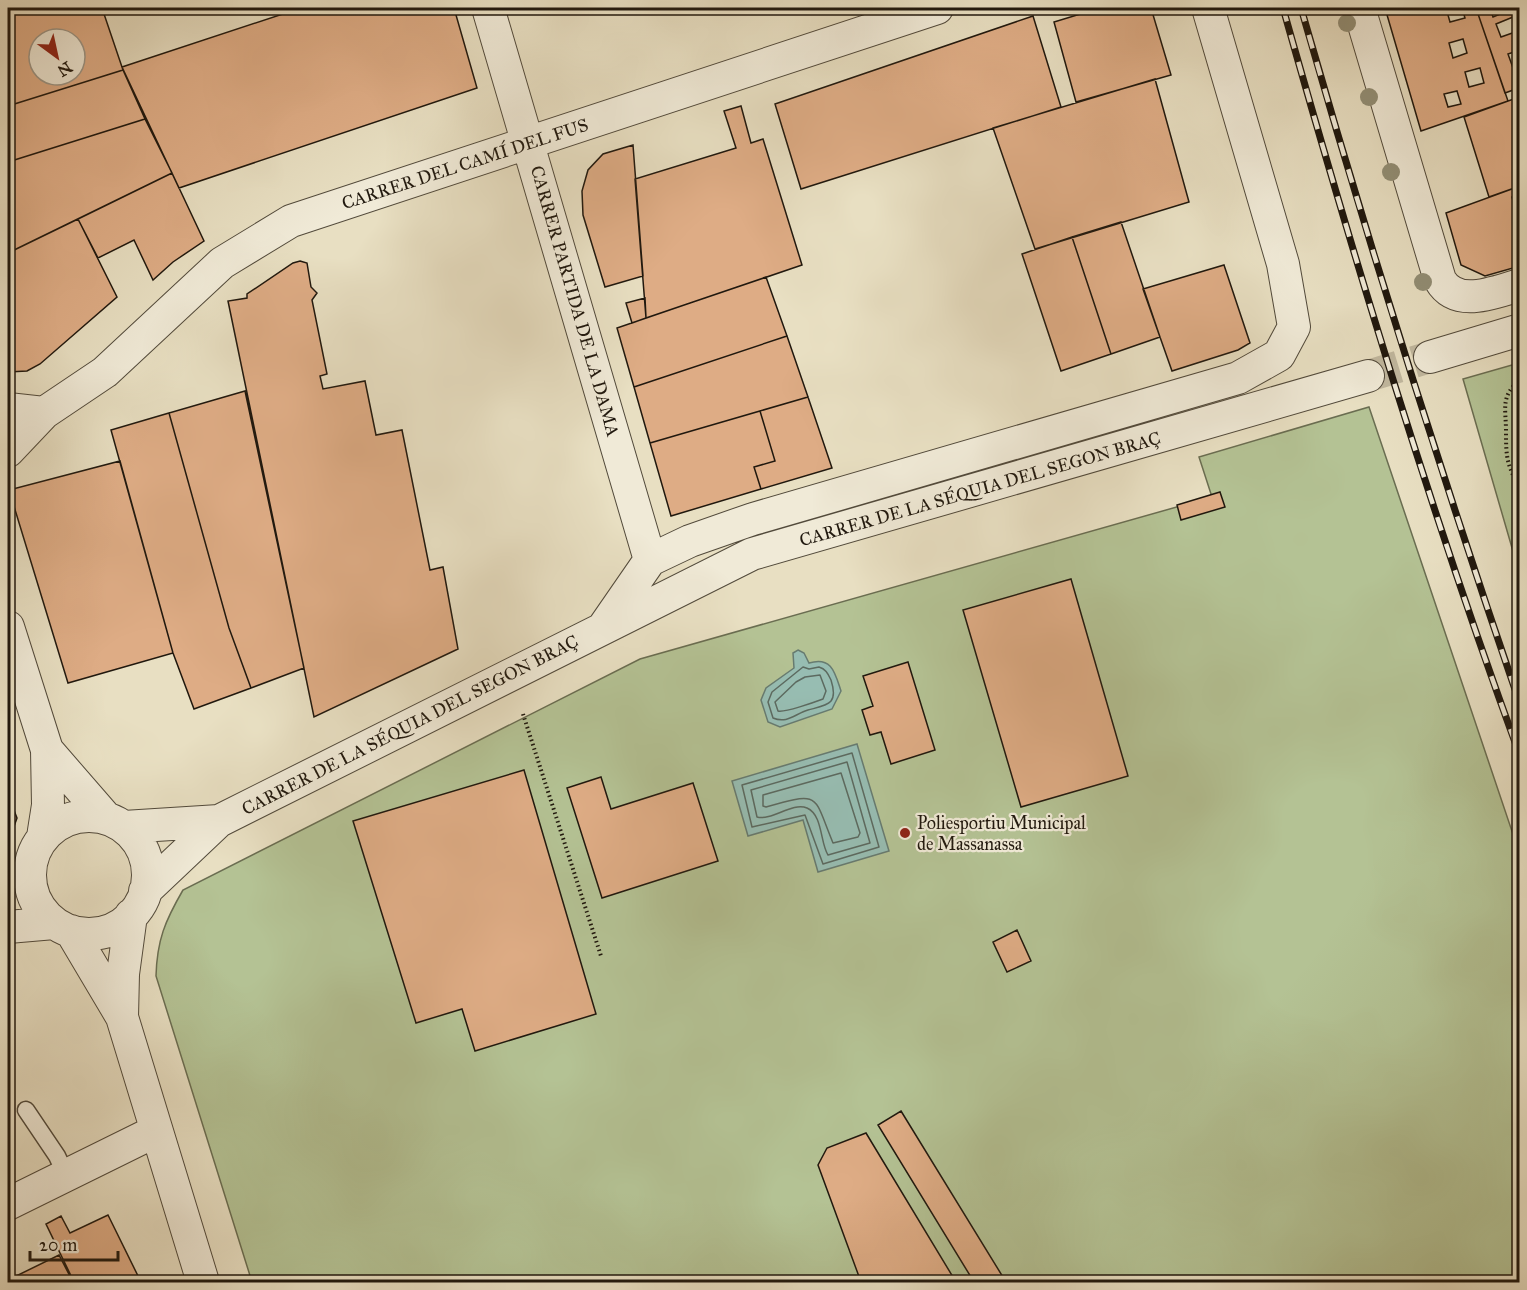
<svg xmlns="http://www.w3.org/2000/svg" width="1527" height="1290" font-family="'IM FELL Great Primer',serif">
  <style>
    .green { fill: #b4c294; stroke: #6a6d51; stroke-width: 1.5 }
    .water { fill: #97bdb2; stroke: #677b70; stroke-width: 1.5 }
    .lines { fill: none; stroke-linecap: round; stroke-linejoin: round }
    .shore { stroke: #5c6a60; stroke-width: 1.5 }
    .building { fill: #deac85; stroke: #20180e; stroke-width: 1.5; fill-rule: evenodd }
    .minor-tunnel { stroke: #c0b79e; stroke-width: 32; stroke-dasharray: 32 16; stroke-linecap: butt }
    .service-casing { stroke: #524a3b; stroke-width: 19 }
    .minor-casing { stroke: #524a3b; stroke-width: 34 }
    .path { stroke: #20180e; stroke-width: 4; stroke-dasharray: 1.5 3; stroke-linecap: butt }
    .service { stroke: #f0ead7; stroke-width: 16 }
    .minor { stroke: #f0ead7; stroke-width: 32 }
    .rail-casing { stroke: #20180e; stroke-width: 7 }
    .rail { stroke: #f0ead7; stroke-width: 4.5; stroke-dasharray: 14; stroke-linecap: butt }
    .tree { fill: #928e75 }
    .poi-dot { fill: #8f2418; stroke: #f0ead7; stroke-width: 2 }
    .labels { text-anchor: middle; dominant-baseline: central; stroke-width: 4.5; stroke-linejoin: round; paint-order: stroke }
    .street-label { font-size: 18px; fill: #20180e; stroke: #f0ead7 }
    .poi-label { font-size: 18px; fill: #20180e; stroke: #f0ead7; text-anchor: start }
  </style>
  <rect width="100%" height="100%" fill="#e8dfc2"/>
  <filter id="stains"><feTurbulence type="fractalNoise" baseFrequency=".00333" numOctaves="4"/><feColorMatrix values="0 0 0 0 .2 0 0 0 0 .09 0 0 0 0 .02 0 0 0 .5 -.17"/></filter>
  <radialGradient id="worn" r=".72"><stop offset=".6" stop-color="#630" stop-opacity="0"/><stop offset="1" stop-color="#630" stop-opacity=".3"/></radialGradient>
  <!-- green -->
  <path class="green" d="M1519 363H1520L1519 572 1463 379Z
    M1369 407 1519 852V1282H252L156 976C157 940 165 921 183 890L640 659 1212 497 1199 457Z"/>
  <!-- water -->
  <path class="water" d="M798 650 804 653 809 663C832 656 835 673 841 691L832 709 780 727 768 722 761 700 766 688 794 668 793 653Z
    M857 744 889 851 818 872 803 820 748 836 732 781Z"/>
  <g class="lines">
    <!-- shore -->
    <path class="shore" d="M803 667 809 669 819 667C826 669 828 674 831 680 839 705 827 705 808 710 795 714 787 724 773 718L768 702 772 692Z
      M820 675 826 691 823 699C815 702 784 713 778 711L775 702 796 682 805 677Z
      M852 753 879 847 823 864 805 815 752 827 742 785Z
      M847 762 870 843 828 855C820 843 823 815 807 808 792 802 772 821 757 817L751 790Z
      M841 773 860 833 858 837 833 843C813 795 822 791 766 807L763 806V795Z"/>
  </g>
  <!-- building -->
  <path class="building" d="M8 8H102L123 70 8 106ZM39 39H75V75H39Z
    M301 8H454L477 88 179 188 122 67Z
    M1100 8H1151L1171 75 1076 102 1054 22Z
    M1385 8H1418L1420 14 1433 10 1432 8H1446L1450 22 1465 18 1462 8H1476L1508 101 1421 131ZM1463 39 1467 53 1453 58 1449 43ZM1480 68 1484 83 1469 87 1465 72ZM1457 91 1461 104 1448 107 1444 94Z
    M1476 8H1490L1493 17 1510 10 1509 8H1520V50L1508 54 1513 68 1520 65V74L1516 76 1520 97 1516 89 1505 93ZM1513 17 1518 31 1501 37 1496 24Z
    M1033 16 1061 107 801 189 775 104Z
    M123 70 145 119 8 162V106Z
    M1155 79 1189 202 1035 249 993 128Z
    M1519 97 1520 186 1489 197 1464 117Z
    M741 106 751 143 763 139 802 265 646 318 635 179 736 148 724 111Z
    M145 119 172 173 8 253V162Z
    M633 145 643 276 605 287 583 215 582 191 588 170 603 154Z
    M172 173 204 241 173 262 153 280 134 240 98 258 78 219Z
    M1520 186V195L1512 197 1516 212H1520V266L1485 276 1461 265 1446 213Z
    M78 219 117 297 40 364 27 371 8 372V253Z
    M1121 222 1160 337 1111 354 1072 237Z
    M1072 237 1111 354 1061 371 1022 254Z
    M300 261 307 263 311 287 317 293 312 300 327 374 320 376 323 389 365 381 376 435 402 430 430 570 443 567 458 649 314 717 228 301 247 298V294L293 263Z
    M1224 265 1250 343 1238 350 1172 371 1143 289Z
    M766 277 787 336 634 387 617 328Z
    M645 298 646 318 632 323 626 303Z
    M787 336 808 397 650 443 634 387Z
    M245 391 304 668 251 688 229 628 169 413Z
    M808 397 832 468 761 489 754 467 775 461 760 411Z
    M760 411 775 461 754 467 761 489 671 516 650 443Z
    M169 413 229 628 251 688 194 709 173 653 111 430Z
    M120 461 173 653 68 683 9 490Z
    M1220 492 1225 507 1181 520 1177 505Z
    M1071 579 1128 776 1021 807 963 610Z
    M908 662 935 750 891 764 881 732 870 735 862 710 873 706 863 676Z
    M524 770 596 1014 475 1051 462 1009 416 1023 353 821Z
    M601 777 611 809 693 783 718 861 602 898 567 788Z
    M8 795 17 818 8 843Z
    M1017 930 1031 961 1007 972 993 942Z
    M901 1111 1006 1282H974L878 1125Z
    M866 1133 956 1282H861L818 1165 827 1148Z
    M108 1215 141 1282H74L46 1224 61 1216 70 1233Z
    M59 1255 73 1282H8V1280Z"/>
  <g class="lines">
    <!-- minor-tunnel -->
    <path class="minor-tunnel" d="M1368 376 1430 357"/>
    <defs>
      <path id="service" d="M26 1110 57 1156 66 1175"/>
      <path id="minor" d="M488 8 650 560
        M1359 8 1440 280C1457 309 1494 292 1520 285
        M1430 357 1520 330
        M8 409 44 413
        M8 451 44 413 105 372 222 263 291 221 937 8
        M8 627 47 750 48 805 43 837
        M603 628 650 560 690 541 753 519 1238 378 1279 355 1294 327 1283 264 1208 8
        M47 750 106 818
        M30 875a59 59 0 1 1 118 0a59 59 0 1 1-118 0Z
        M124 827 219 821
        M145 891 219 821 752 554 1368 376
        M131 915 123 974 122 1017 203 1282
        M8 927 54 923
        M71 931 122 1017
        M8 1204 156 1131"/>
    </defs>
    <!-- service casing -->
    <use href="#service" class="service-casing"/>
    <!-- minor casing -->
    <use href="#minor" class="minor-casing"/>
    <!-- path -->
    <path class="path" d="M1520 380C1500 396 1506 409 1506 431 1506 460 1507 463 1520 490
      M523 714 601 956"/>
    <!-- service -->
    <use href="#service" class="service"/>
    <!-- minor -->
    <use href="#minor" class="minor"/>
    <defs>
      <path id="rail" d="M1283 8C1354 259 1430 510 1520 756
        M1301 8C1368 242 1441 474 1520 704"/>
    </defs>
    <!-- rail casing -->
    <use href="#rail" class="rail-casing"/>
    <!-- rail -->
    <use href="#rail" class="rail"/>
  </g>
  <!-- trees -->
  <g class="tree">
    <circle cx="1347" cy="23" r="9"/>
    <circle cx="1369" cy="97" r="9"/>
    <circle cx="1391" cy="172" r="9"/>
    <circle cx="1423" cy="282" r="9"/>
  </g>
  <!-- markers -->
  <circle class="poi-dot" cx="905" cy="833" r="6"/>
  <g class="labels">
    <!-- street labels -->
    <g class="street-label">
      <text transform="translate(465 164) rotate(-18)">CARRER DEL CAMÍ DEL FUS</text>
      <text transform="translate(575 301) rotate(74)">CARRER PARTIDA DE LA DAMA</text>
      <text transform="translate(980 489) rotate(-16)">CARRER DE LA SÉQUIA DEL SEGON BRAÇ</text>
      <text transform="translate(410 725) rotate(-27)">CARRER DE LA SÉQUIA DEL SEGON BRAÇ</text>
    </g>
    <!-- poi labels -->
    <g class="poi-label">
      <text x="917" y="823">Poliesportiu Municipal<tspan x="917" dy="21">de Massanassa</tspan></text>
    </g>
  </g>
  <!-- margin -->
  <rect width="1527" height="1290" fill="none" stroke="#e8dfc2" stroke-width="30"/>
  <rect x="9" y="9" width="1509" height="1272" fill="none" stroke="#20180e" stroke-width="3"/>
  <rect x="15" y="15" width="1497" height="1260" fill="none" stroke="#20180e" stroke-width="1.5"/>
  <!-- north arrow -->
  <g transform="translate(57 57) rotate(147)"><circle r="28" fill="#f0ead7" stroke="#9d9687" stroke-width="1.5"/>
  <path d="M0-4.5L10 22L0 15L-10 22Z" fill="#8f2418"/>
  <text y="-9" font-size="16" font-weight="bold" text-anchor="middle" fill="#20180e">N</text>
  </g>
  <!-- scale -->
  <path d="M30 1251v9h88v-9" fill="none" stroke="#20180e" stroke-width="3"/>
  <text x="39" y="1251" font-size="18" fill="#20180e" stroke="#f0ead7" stroke-width="4.5" paint-order="stroke">20 m</text>
  <rect width="100%" height="100%" filter="url(#stains)"/>
  <rect width="100%" height="100%" fill="url(#worn)"/>
</svg>
